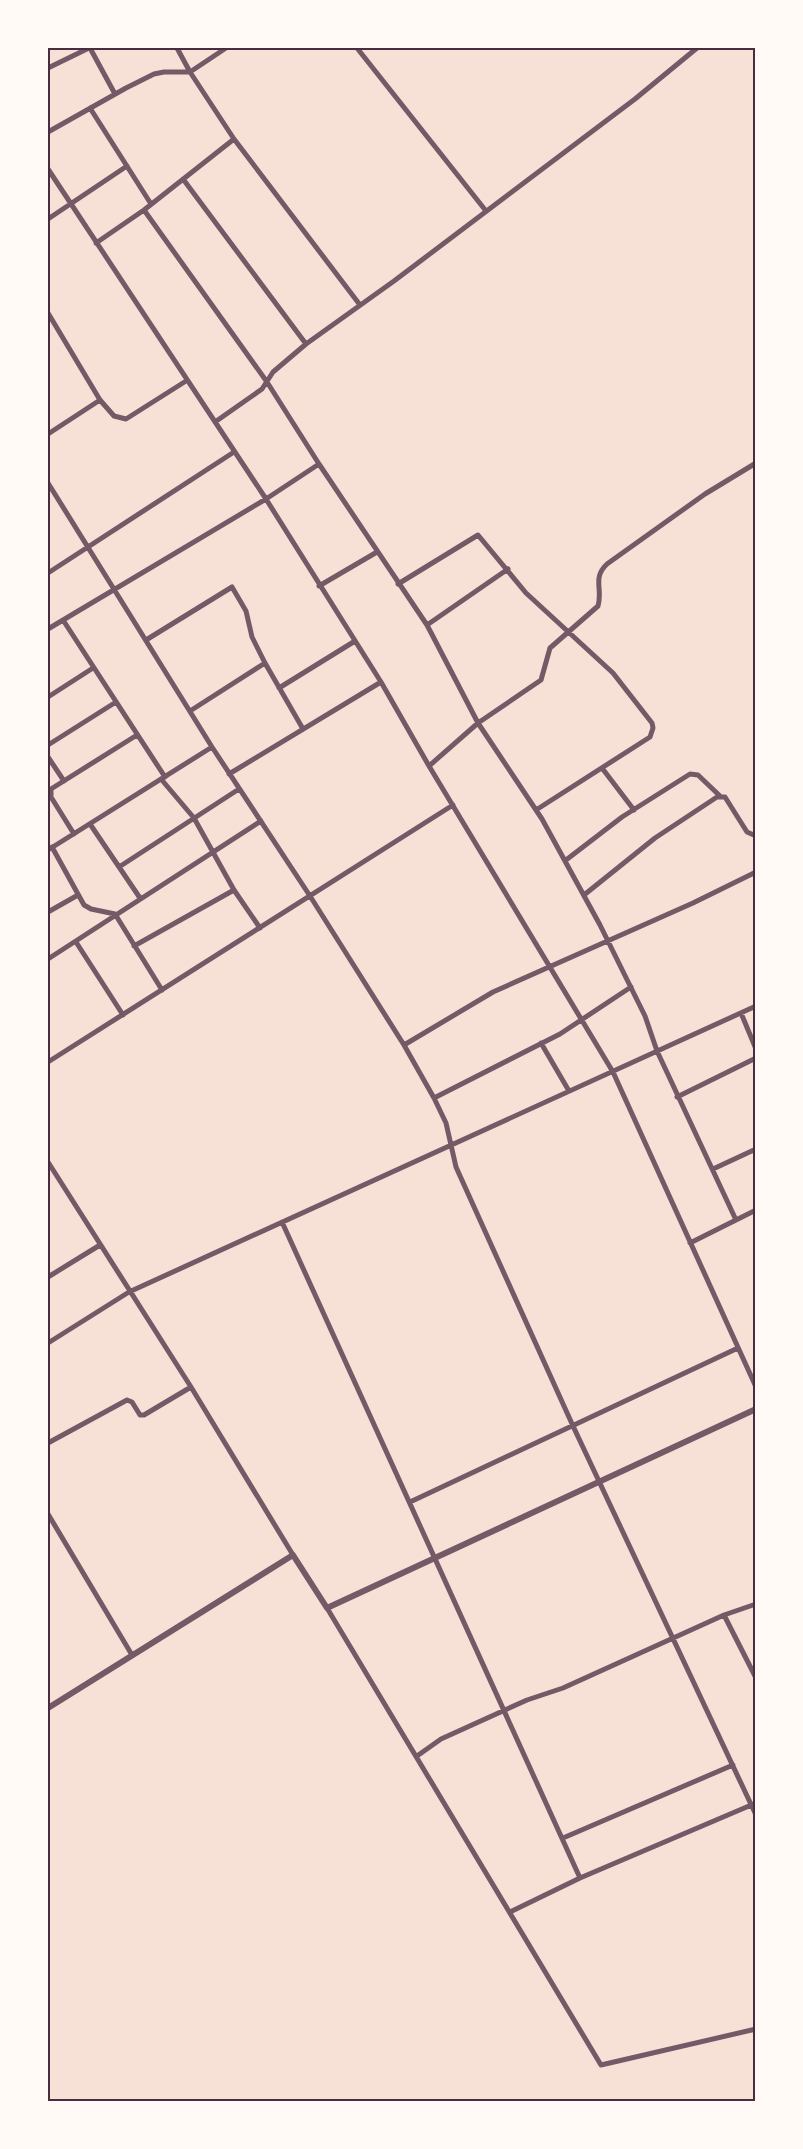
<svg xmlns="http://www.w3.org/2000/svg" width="803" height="2149" font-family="Helvetica,sans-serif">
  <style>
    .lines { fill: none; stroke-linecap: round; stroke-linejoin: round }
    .minor { stroke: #755966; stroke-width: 5 }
    .tertiary { stroke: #755966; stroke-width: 6 }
    .neatline { fill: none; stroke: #4a2c40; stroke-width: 2 }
  </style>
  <rect width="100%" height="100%" fill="#f7e1d7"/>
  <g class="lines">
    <!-- minor -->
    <path class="minor" d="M90 48 115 94
      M177 48 190 72 234 139
      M357 48 486 211
      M48 68 89 48
      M90 108 151 204
      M48 132 126 88 154 74 164 72H190L226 48
      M48 169 266 499 381 682 429 766 613 1072 756 1387
      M183 179 306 344
      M144 210 267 382 319 464 427 625 478 723 542 819 600 925 645 1016 657 1051 736 1220
      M48 219 127 166
      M96 243 144 210 234 139 360 305
      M48 313 100 400 114 416 126 419 186 381
      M215 422 262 389 273 372 306 344 394 281 635 99 697 48
      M48 434 100 400
      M48 483 212 747 310 896 404 1045 434 1098 446 1123 456 1167 573 1426 756 1815
      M48 573 234 452
      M398 584 478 535 526 593 613 673 652 723 653 728 650 737 536 810
      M319 586 377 552
      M63 620 165 777
      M427 625 508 569
      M48 629 266 499 319 464
      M146 640 232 587 246 611 252 637 265 663 303 729
      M279 688 355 641
      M48 697 93 668
      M190 711 265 663
      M48 745 116 702
      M48 757 64 781
      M429 766 478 723 541 680 550 648 598 606C603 589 592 578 607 564L705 494 756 463
      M602 768 634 810
      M229 774 381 682
      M161 779 194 818 234 890 260 928
      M90 824 140 898
      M74 834 51 797V789L137 735
      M52 847 84 905 91 909 115 914 162 990
      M48 850 212 747
      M566 860 622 817 690 774 698 775 720 796
      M119 867 239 789
      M584 895 655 838 717 797H725L747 832 756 836
      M48 912 78 895
      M76 942 123 1015
      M134 946 234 890
      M48 959 261 821
      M741 1013 756 1049
      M541 1043 569 1091
      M404 1045 493 992 693 903 756 872
      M48 1062 453 805
      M677 1097 756 1058
      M434 1098 560 1034 631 987
      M48 1162 191 1387 293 1555
      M713 1169 756 1149
      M282 1222 580 1878
      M690 1243 756 1210
      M48 1277 100 1245
      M48 1343 129 1292 756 1006
      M48 1443 127 1400 132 1402 140 1415H144L191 1387
      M410 1502 738 1348
      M48 1514 132 1655
      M327 1608 601 2065 756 2029
      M724 1615 756 1678
      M417 1756 441 1739 527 1700 563 1688 724 1615 756 1604
      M563 1838 733 1765
      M510 1912 580 1878 756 1803"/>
    <!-- tertiary -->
    <path class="tertiary" d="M48 1708 293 1555 327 1608 756 1409"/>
  </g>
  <!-- border -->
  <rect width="803" height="2149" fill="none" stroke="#fffaf5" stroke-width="98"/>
  <rect x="49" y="49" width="705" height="2051" class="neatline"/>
</svg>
